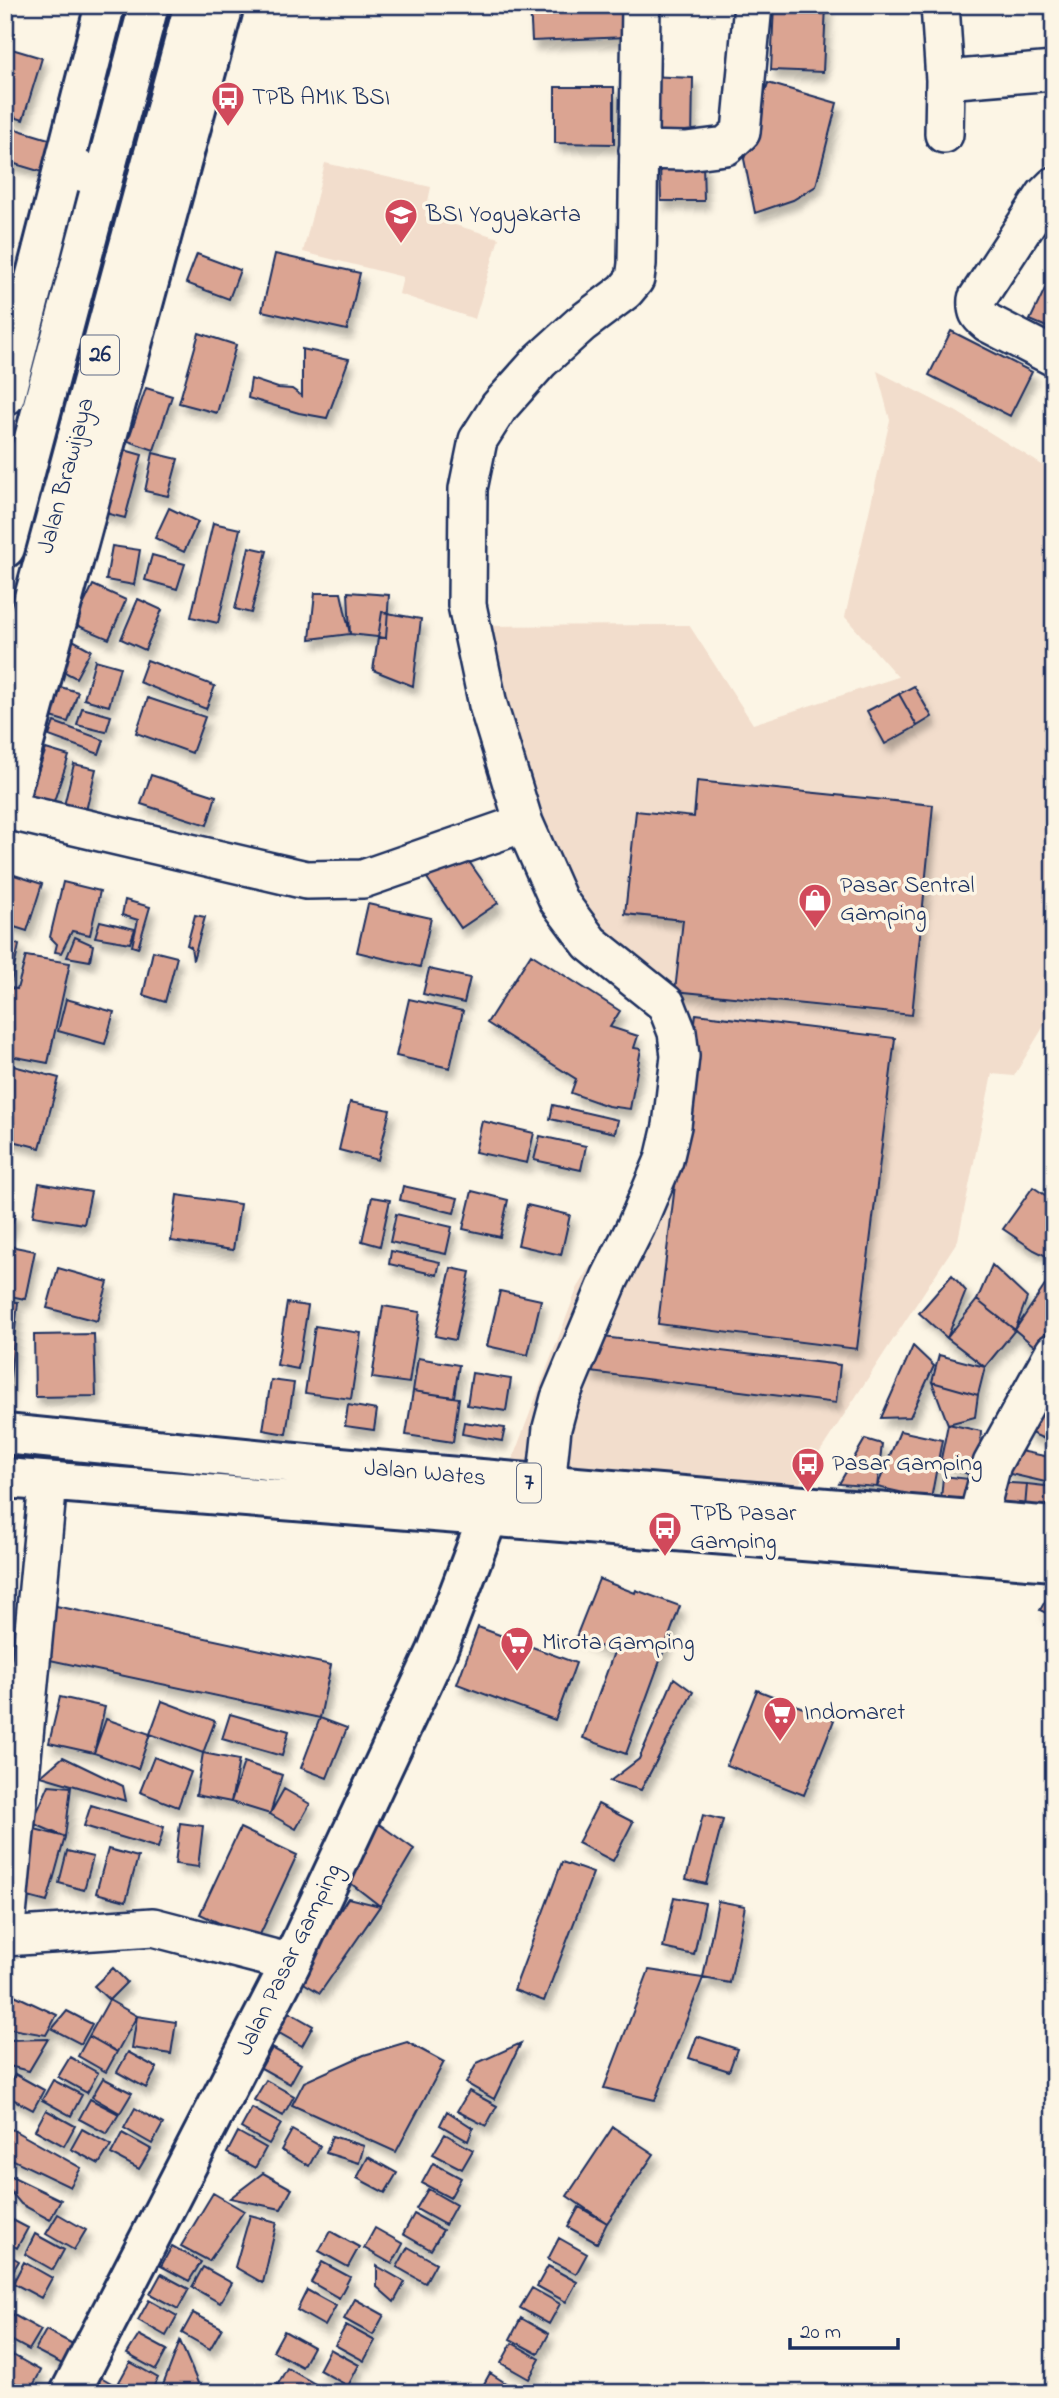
<svg xmlns="http://www.w3.org/2000/svg" width="1059" height="2398" font-family="'Indie Flower',sans-serif">
  <style>
    .built { fill: #f2ddcc }
    .building { fill: #dba492; stroke: #1b2f5e; stroke-width: 2; filter: url(#shadow) }
    .lines { fill: none; stroke-linecap: round; stroke-linejoin: round }
    .street-casing { stroke: #1b2f5e; stroke-width: 42 }
    .secondary-casing { stroke: #1b2f5e; stroke-width: 44 }
    .highway-casing { stroke: #1b2f5e; stroke-width: 44 }
    .street { stroke: #fcf5e5; stroke-width: 37 }
    .secondary { stroke: #fcf5e5; stroke-width: 38 }
    .highway { stroke: #fcf5e5; stroke-width: 38 }
    .labels { text-anchor: middle; dominant-baseline: central; stroke-width: 7; stroke-linejoin: round; paint-order: stroke }
    .shield { fill: #fcf5e5; stroke: #5e6a86; stroke-width: 2 }
    .shield-label { font-size: 23px; font-weight: bold; fill: #1b2f5e }
    .poi-label { font-size: 24px; fill: #1b2f5e; stroke: #fcf5e5; text-anchor: start }
    .street-label { font-size: 24px; fill: #1b2f5e; stroke: #fcf5e5 }
  </style>
  <defs>
    <filter id="shadow"><feDropShadow dx="4.5" dy="8" stdDeviation="3.5" flood-color="#0004"/></filter>
  </defs>
  <rect width="100%" height="100%" fill="#fcf5e5"/>
  <filter id="ink" filterUnits="userSpaceOnUse"><feTurbulence type="fractalNoise" baseFrequency=".0143" numOctaves="2"/><feDisplacementMap in="SourceGraphic" scale="14" xChannelSelector="R" yChannelSelector="G"/><feConvolveMatrix kernelMatrix="1 2 1 2 8 2 1 2 1" color-interpolation-filters="sRGB"/></filter>
  <g filter="url(#ink)">
    <!-- built -->
    <path class="built" d="M325 163 431 187 425 216 499 238 475 319 399 294 403 277 303 252Z
      M877 371 957 412 1047 468 1054 578V1009L1014 1076 992 1074 958 1240 797 1487 511 1463 577 1289 659 1153 674 1054 658 1008 543 895 505 840 467 703 463 626 689 625 753 724 898 677 845 617 890 420Z"/>
    <!-- building -->
    <path class="building" d="M530 5H625L627 37 532 41Z
      M774 5H826L823 72 771 70Z
      M5 47 42 58 23 120 5 114Z
      M647 76 693 78 692 144 645 143Z
      M768 83 837 103 816 186 793 200 755 213 744 159Z
      M555 87H614V144L555 143Z
      M12 128 52 140 42 172 5 161V152Z
      M660 162H703L704 201H661Z
      M197 254 240 270 229 299 186 283Z
      M275 254 360 273 347 330 262 311Z
      M1054 270V330L1030 320Z
      M951 331 1032 372 1010 416 929 375Z
      M199 333 236 345 217 413 179 403Z
      M302 349 349 359 327 418 299 413 248 398 251 379 278 388 292 389 302 396Z
      M146 388 172 396 154 450 128 441Z
      M114 447 142 455 125 518 97 511Z
      M153 453 178 459 168 496 145 491Z
      M169 508 198 522 184 552 155 538Z
      M213 523 240 529 218 623 191 617Z
      M112 546 140 550 134 585 106 580Z
      M249 547 267 551 251 613 235 609Z
      M152 555 185 564 177 589 145 580Z
      M93 585 126 600 109 639 74 624Z
      M348 592 389 595 386 638 350 634Z
      M315 593H341L350 634 310 639Z
      M138 599 162 610 145 650 121 639Z
      M382 612 421 619 413 686 373 670Z
      M69 638 91 650 76 678 53 666Z
      M95 660 120 667 109 706 84 699Z
      M147 660 215 686 206 709 139 682Z
      M57 686 78 692 68 722 48 716Z
      M914 686 932 717 917 726 899 694Z
      M899 694 917 726 885 744 867 711Z
      M148 698 205 717 192 753 136 733Z
      M82 708 111 716 106 732 77 725Z
      M54 722 104 740 99 754 49 736Z
      M46 749 69 756 48 819 24 811Z
      M74 764 96 769 84 819 62 814Z
      M151 775 216 796 207 825 141 804Z
      M697 781 933 805 912 1015 675 991 683 920 625 914 636 811 694 817Z
      M463 853 498 903 461 928 427 878Z
      M8 873 42 884 27 931 5 924V881Z
      M63 882 100 891 90 935 72 931 61 953 55 952 57 944 50 937Z
      M125 900 150 907 138 948 132 946 138 920 122 915Z
      M368 904 431 918 420 967 357 952Z
      M195 915 205 917 193 960 191 947 187 945Z
      M100 921 135 929 130 943 95 937Z
      M5 935 14 937V943L19 945 11 982 5 980 10 951 5 949Z
      M75 937 93 945 90 961 67 957Z
      M153 951 177 957 165 1002 143 995Z
      M531 954 620 1011 610 1027 638 1036 634 1048 641 1049 630 1109 608 1106 571 1093 576 1079 487 1023Z
      M26 956 70 963 48 1063 5 1055V987L17 989Z
      M429 969 470 978 464 1003 423 994Z
      M66 999 114 1012 105 1044 58 1031Z
      M409 999 463 1011 450 1068 396 1056Z
      M696 1014 895 1038 857 1349 658 1324Z
      M6 1064 59 1078 40 1148 5 1139Z
      M350 1102 390 1110 378 1160 339 1150Z
      M553 1105 618 1120 615 1133 550 1119Z
      M482 1121 534 1133 527 1163 475 1152Z
      M540 1136 586 1146 581 1170 534 1160Z
      M39 1183 91 1192 84 1224 33 1216Z
      M403 1186 458 1198 454 1213 400 1200Z
      M1033 1187 1054 1201V1260L1034 1250 1003 1229Z
      M472 1191 508 1200 500 1237 463 1229Z
      M177 1195 240 1204 233 1250 171 1241Z
      M372 1197 390 1200 380 1246 362 1241Z
      M527 1205 570 1215 561 1255 518 1245Z
      M5 1211 15 1214 10 1231 5 1230Z
      M396 1214 452 1227 446 1254 390 1242Z
      M5 1245 35 1251 25 1299 5 1295Z
      M391 1251 440 1262 437 1275 389 1264Z
      M992 1265 1027 1298 1015 1330 977 1300Z
      M58 1268 108 1282 97 1321 47 1308Z
      M451 1268 470 1272 455 1340 435 1336Z
      M1054 1272V1324L1040 1351 1015 1330Z
      M952 1275 966 1291 947 1338 919 1313Z
      M500 1291 541 1300 528 1355 487 1346Z
      M977 1300 1015 1330 985 1367 947 1338Z
      M5 1301 18 1302 7 1407H5Z
      M287 1303 308 1306 298 1369 277 1365Z
      M383 1306 420 1312 409 1383 372 1378Z
      M315 1326 361 1333 351 1399 305 1393Z
      M94 1334 96 1396 35 1397 34 1335Z
      M594 1336 840 1365 836 1403 590 1372Z
      M913 1346 934 1366 910 1417 881 1418Z
      M939 1355 985 1367 978 1395 932 1382Z
      M418 1358 459 1365 454 1397 413 1391Z
      M472 1373 511 1379 506 1411 467 1405Z
      M271 1380 294 1383 286 1434 263 1430Z
      M1054 1380V1411L1039 1404Z
      M932 1382 978 1395 975 1417 948 1424Z
      M413 1391 459 1398 453 1442 406 1435Z
      M1039 1404 1054 1411V1443L1026 1431Z
      M348 1405 377 1410 374 1430 345 1426Z
      M464 1422 505 1428 502 1441 462 1434Z
      M948 1424 981 1431 978 1480 941 1459Z
      M900 1431 942 1440 931 1499 877 1487Z
      M865 1439 882 1444 877 1487 839 1484Z
      M1011 1449 1054 1458V1484L1006 1473Z
      M943 1476 978 1480 974 1502 941 1500Z
      M993 1482 1027 1484 1025 1508 989 1505Z
      M1027 1484 1054 1487V1511L1025 1508Z
      M599 1579 635 1593 636 1590 680 1606 626 1754 583 1738 614 1652 576 1637Z
      M1050 1593 1054 1594V1617L1040 1610Z
      M47 1604 331 1665 320 1718 36 1657Z
      M478 1627 576 1663 555 1720 457 1684Z
      M674 1678 693 1692 641 1790 610 1781 639 1759Z
      M757 1690 834 1720 804 1795 727 1765Z
      M60 1697 105 1707 94 1753 49 1743Z
      M162 1701 215 1721 203 1753 150 1734Z
      M230 1714 289 1731 282 1756 222 1739Z
      M320 1718 347 1728 327 1778 301 1768Z
      M106 1719 150 1734 138 1769 94 1753Z
      M203 1753 239 1760 231 1802 196 1795Z
      M63 1757 123 1786 126 1801 41 1776Z
      M154 1757 191 1772 178 1807 140 1792Z
      M244 1762 282 1775 270 1814 231 1802Z
      M49 1785 71 1787 65 1837 32 1823Z
      M284 1789 310 1804 296 1829 270 1814Z
      M598 1804 633 1822 613 1861 578 1843Z
      M91 1805 164 1827 158 1848 84 1826Z
      M703 1815 723 1820 706 1884 686 1879Z
      M180 1823 203 1826 198 1867 175 1864Z
      M379 1824 414 1849 380 1906 340 1875Z
      M31 1828 65 1837 47 1902 13 1893Z
      M240 1828 297 1855 257 1941 200 1914Z
      M108 1849 138 1857 126 1901 96 1893Z
      M67 1851 93 1857 84 1890 59 1883Z
      M562 1862 593 1873 544 2001 514 1990Z
      M674 1897 705 1903 694 1955 663 1948Z
      M348 1898 380 1906 320 1993 297 1979Z
      M718 1901 745 1906 730 1983 703 1978Z
      M113 1968 127 1982 109 2000 94 1986Z
      M649 1970 703 1978 655 2100 604 2088Z
      M8 1992 57 2015 46 2035 5 2028V2006Z
      M109 2000 137 2016 117 2052 89 2036Z
      M285 2010 313 2026 302 2046 274 2030Z
      M67 2011 92 2024 81 2044 52 2029Z
      M137 2016 176 2022 171 2054 132 2048Z
      M89 2036 117 2052 106 2072 78 2056Z
      M697 2036 737 2049 729 2071 689 2058Z
      M48 2039 29 2071 5 2065V2040Z
      M407 2042 444 2062 396 2152 292 2105 304 2082 364 2055Z
      M521 2043 494 2099 466 2083 477 2063Z
      M272 2048 301 2064 290 2084 261 2068Z
      M128 2052 157 2068 146 2088 117 2072Z
      M70 2057 98 2073 87 2093 58 2077Z
      M15 2074 44 2090 33 2110 5 2095Z
      M103 2078 132 2093 120 2113 92 2097Z
      M53 2080 82 2095 71 2116 42 2100Z
      M266 2080 294 2096 283 2116 254 2100Z
      M469 2091 497 2106 486 2126 457 2111Z
      M90 2099 119 2114 107 2134 79 2119Z
      M135 2108 163 2124 152 2144 124 2128Z
      M252 2108 281 2124 269 2144 241 2128Z
      M46 2110 75 2126 64 2146 35 2130Z
      M447 2111 473 2128 468 2141 440 2125Z
      M6 2126 81 2168 70 2187 5 2156Z
      M613 2127 654 2154 607 2223 567 2196Z
      M82 2129 111 2145 99 2164 71 2149Z
      M292 2130 320 2146 309 2166 281 2150Z
      M238 2132 266 2148 255 2168 227 2153Z
      M122 2133 151 2149 139 2169 111 2154Z
      M445 2134 473 2150 462 2169 433 2154Z
      M332 2136 364 2146 359 2163 326 2153Z
      M368 2157 397 2173 385 2193 357 2178Z
      M433 2163 461 2178 450 2198 422 2183Z
      M5 2173 61 2200 50 2220 21 2204 5 2185Z
      M263 2173 292 2189 281 2209 230 2198Z
      M428 2189 456 2205 445 2225 416 2209Z
      M213 2193 244 2211 209 2261 181 2246Z
      M579 2207 607 2223 597 2243 568 2227Z
      M58 2214 86 2230 74 2250 46 2234Z
      M414 2214 443 2230 431 2250 403 2234Z
      M250 2215 277 2222 263 2283 235 2267Z
      M5 2216 28 2228 17 2248 5 2242Z
      M375 2228 403 2244 392 2264 364 2248Z
      M330 2231 359 2247 348 2267 319 2251Z
      M35 2234 64 2250 53 2270 25 2254Z
      M559 2238 587 2254 576 2274 548 2259Z
      M172 2246 201 2262 189 2281 161 2266Z
      M408 2247 436 2263 425 2283 397 2267Z
      M5 2253 19 2261 7 2281 5 2280Z
      M24 2262 52 2278 41 2298 13 2283Z
      M322 2262 350 2277 339 2298 311 2282Z
      M377 2266 405 2282 394 2302 377 2287Z
      M548 2266 577 2282 566 2302 537 2286Z
      M203 2267 232 2283 220 2303 192 2287Z
      M161 2274 189 2289 178 2309 150 2294Z
      M532 2288 560 2304 549 2324 520 2308Z
      M307 2290 336 2306 325 2326 297 2310Z
      M355 2299 384 2315 373 2335 344 2319Z
      M149 2300 177 2316 166 2336 138 2320Z
      M193 2313 222 2328 210 2349 182 2333Z
      M12 2314 41 2330 29 2350 5 2337V2326Z
      M521 2318 549 2334 538 2354 510 2339Z
      M346 2325 375 2341 364 2361 335 2345Z
      M46 2330 75 2345 64 2365 35 2350Z
      M284 2331 313 2347 302 2367 273 2351Z
      M139 2335 167 2350 156 2370 127 2354Z
      M180 2341 198 2383 194 2393H160Z
      M512 2343 540 2359 529 2379 501 2363Z
      M330 2349 359 2365 348 2386 319 2370Z
      M13 2355 41 2371 30 2391 5 2377V2369Z
      M130 2362 158 2378 150 2393H139L119 2382Z
      M287 2368 315 2384 310 2393H283L275 2389Z
      M490 2373 521 2393H479Z
      M99 2376 127 2392 89 2393Z"/>
    <g class="lines">
      <defs>
        <path id="street" d="M940 5 945 80 1054 71
          M944 134 945 80
          M638 150 686 151 726 146 741 132 753 5
          M1054 186 1045 195 977 299C976 312 978 315 988 323L1054 357
          M6 810 306 880 363 879 524 823
          M48 1482 5 1937 153 1927 291 1963
          M546 1485 552 1428 560 1398 610 1278 636 1226 664 1160 672 1126 680 1056 677 1032 666 1004 590 943 558 900 524 823 488 705 467 605 468 489 478 440 499 407 540 361 581 324 625 291 635 279 637 264 641 5
          M977 1521 992 1464 1054 1352"/>
        <path id="secondary" d="M5 396 105 5
          M5 813 224 5
          M70 2393 291 1963 437 1651 488 1517"/>
        <path id="highway" d="M64 166 103 178
          M5 548 149 5
          M5 705 194 5
          M5 1434 316 1465 1054 1527
          M5 1478 1054 1561"/>
      </defs>
      <!-- street casing -->
      <use href="#street" class="street-casing"/>
      <!-- secondary casing -->
      <use href="#secondary" class="secondary-casing"/>
      <!-- highway casing -->
      <use href="#highway" class="highway-casing"/>
      <!-- street -->
      <use href="#street" class="street"/>
      <!-- secondary -->
      <use href="#secondary" class="secondary"/>
      <!-- highway -->
      <use href="#highway" class="highway"/>
    </g>
  </g>
  <!-- icons -->
  <defs>
    <symbol id="bus-pin" viewBox="-11 -11 22 30"><path d="M0 17L-7.5 6A9.5 9.5 0 1 1 7.5 6Z" fill="#d1495b" stroke="#fcf5e5"/><path d="M-5-6H5V4H4V6H2V4H-2V6H-4V4H-5ZM-3.5-4V0h7V-4ZM-3.5 1.2v1.5H-2V1.2ZM2 1.2v1.5H3.5V1.2Z" fill="#fff"/></symbol>
    <symbol id="university-pin" viewBox="-11 -11 22 30"><path d="M0 17L-7.5 6A9.5 9.5 0 1 1 7.5 6Z" fill="#d1495b" stroke="#fcf5e5"/><path d="M0-5L7-2L0 1L-7-2ZM-4 1L0 2.5L4 1V4Q0 6-4 4Z" fill="#fff"/></symbol>
    <symbol id="shop-pin" viewBox="-11 -11 22 30"><path d="M0 17L-7.5 6A9.5 9.5 0 1 1 7.5 6Z" fill="#d1495b" stroke="#fcf5e5"/><path d="M-5-2.5h2.3a2.7 3.5 0 0 1 5.4 0H5L5.5 6h-11ZM-1.5-2.5h3a1.5 2.3 0 0 0-3 0Z" fill="#fff"/></symbol>
    <symbol id="supermarket-pin" viewBox="-11 -11 22 30"><path d="M0 17L-7.5 6A9.5 9.5 0 1 1 7.5 6Z" fill="#d1495b" stroke="#fcf5e5"/><path d="M-6-5.5h2.5l.6 2H6L4.5 2H-2.5L-4.4-4H-6ZM-1.5 3.2a1.3 1.3 0 1 0 .1 0ZM3 3.2a1.3 1.3 0 1 0 .1 0Z" fill="#fff"/></symbol>
  </defs>
  <g fill-rule="evenodd">
    <use href="#bus-pin" x="209" y="79" width="38" height="52"/>
    <use href="#university-pin" x="382" y="196" width="38" height="52"/>
    <use href="#shop-pin" x="796" y="881" width="38" height="52"/>
    <use href="#bus-pin" x="789" y="1445" width="38" height="52"/>
    <use href="#bus-pin" x="646" y="1509" width="38" height="52"/>
    <use href="#supermarket-pin" x="498" y="1624" width="38" height="52"/>
    <use href="#supermarket-pin" x="761" y="1694" width="38" height="52"/>
  </g>
  <g class="labels">
    <!-- shield labels -->
    <g class="shield">
      <rect x="81" y="335.5" width="38" height="39" rx="5"/>
      <rect x="517" y="1463.5" width="24" height="39" rx="5"/>
    </g>
    <g class="shield-label">
      <text x="100" y="355">26</text>
      <text x="529" y="1483">7</text>
    </g>
    <!-- poi labels -->
    <g class="poi-label">
      <text x="252" y="98">TPB AMIK BSI</text>
      <text x="426" y="215">BSI Yogyakarta</text>
      <text x="840" y="886">Pasar Sentral<tspan x="840" dy="28">Gamping</tspan></text>
      <text x="832" y="1464">Pasar Gamping</text>
      <text x="690" y="1514">TPB Pasar<tspan x="690" dy="28">Gamping</tspan></text>
      <text x="542" y="1643">Mirota Gamping</text>
      <text x="804" y="1713">Indomaret</text>
    </g>
    <!-- street labels -->
    <g class="street-label">
      <text transform="translate(67 476) rotate(-75)">Jalan Brawijaya</text>
      <text transform="translate(425 1474) rotate(5)">Jalan Wates</text>
      <text transform="translate(290 1960) rotate(-64)">Jalan Pasar Gamping</text>
    </g>
  </g>
  <!-- margin -->
  <rect width="1059" height="2398" fill="none" stroke="#fcf5e5" stroke-width="28"/>
  <rect x="14" y="14" width="1031" height="2370" fill="none" stroke="#1b2f5e" stroke-width="2.5" filter="url(#ink)"/>
  <!-- scale -->
  <path d="M790 2338v10h108v-10" fill="none" stroke="#1b2f5e" stroke-width="3.5"/>
  <text x="800" y="2338" font-size="21" fill="#1b2f5e" stroke="#fcf5e5" stroke-width="5" paint-order="stroke">20 m</text>
</svg>
